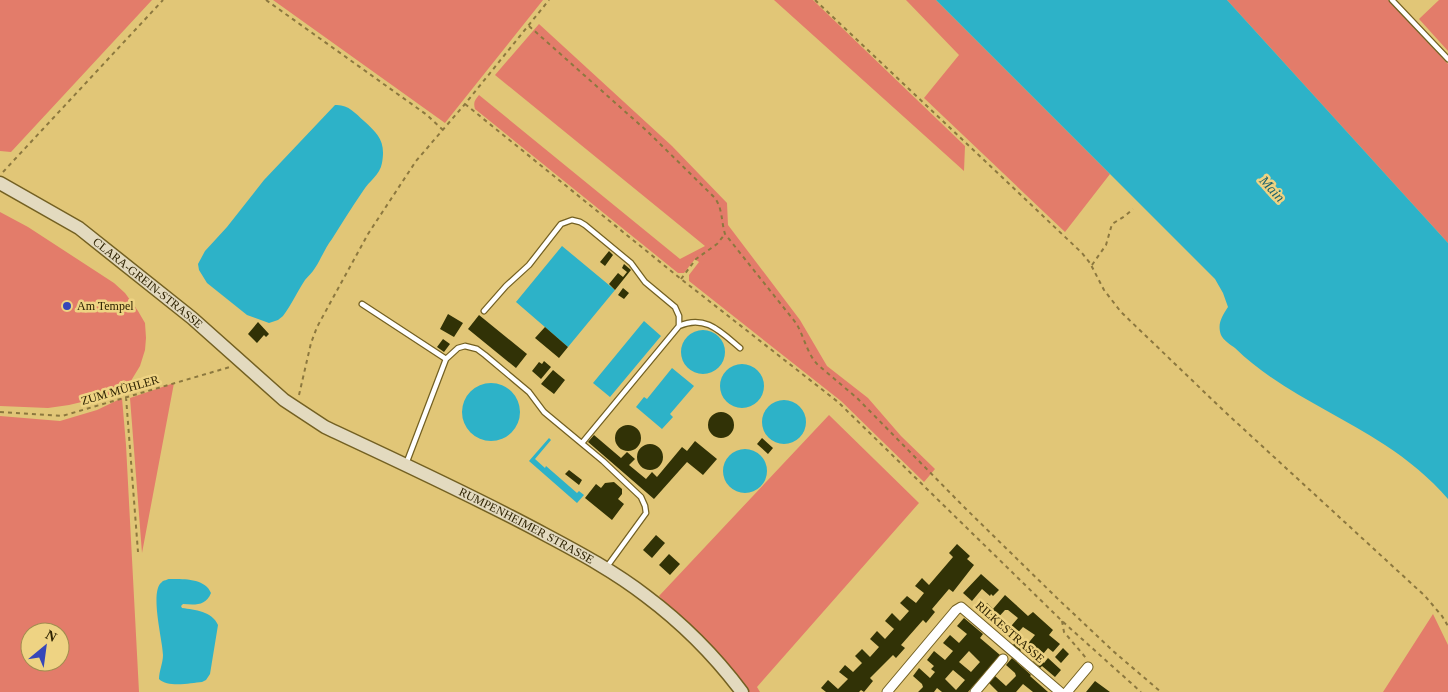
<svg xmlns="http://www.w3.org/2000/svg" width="1448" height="692" font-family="'Times New Roman',serif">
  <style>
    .green { fill: #e37c6a; fill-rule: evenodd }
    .water { fill: #2db2c8 }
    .building { fill: #313206; fill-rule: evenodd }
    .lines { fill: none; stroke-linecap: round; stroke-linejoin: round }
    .lane-casing { stroke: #736022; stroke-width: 7 }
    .street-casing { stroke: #736022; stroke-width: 11 }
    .secondary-casing { stroke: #736022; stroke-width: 15 }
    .path { stroke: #8c783f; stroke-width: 2; stroke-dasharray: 4 4; stroke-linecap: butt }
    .lane { stroke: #fff; stroke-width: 4.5 }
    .street { stroke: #fff; stroke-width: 9 }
    .secondary { stroke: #e3dabf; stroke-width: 12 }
    .poi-dot { fill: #3646b9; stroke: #eed383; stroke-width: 2 }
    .labels { text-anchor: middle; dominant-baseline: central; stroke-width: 5; stroke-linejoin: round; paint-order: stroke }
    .street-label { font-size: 12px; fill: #2e2302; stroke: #eed383 }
    .poi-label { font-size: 12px; fill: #2e2302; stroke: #eed383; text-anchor: start }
    .water-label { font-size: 14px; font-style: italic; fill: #1a5f6b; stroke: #eed383 }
  </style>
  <rect width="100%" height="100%" fill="#e1c677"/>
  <!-- green -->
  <path class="green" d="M0 0H152L11 152 0 151Z
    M273 0H543L445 123Z
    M774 0H813L965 146 964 171Z
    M906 0H936L1110 174 1065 232 924 98 959 55Z
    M1227 0H1388L1448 64V243Z
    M1439 0H1448V51L1419 19Z
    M539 24 672 146 727 203 728 225 800 320 827 366 868 398 901 436 935 469 924 482 841 401 689 281V275L699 262 695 259 684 273H678L475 109C473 102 475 100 479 95L680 259 705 246 495 75Z
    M0 212 28 227 114 283 125 293 138 311 145 323 146 338 145 350 140 366 126 389 111 395 69 405 48 408 0 406Z
    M174 383 142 553 130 398Z
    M122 398 126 445 139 692H0V416L60 421 97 410ZM30 632H60V662H30Z
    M829 415 919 503 757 687 760 692H749L659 596Z
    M1433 614 1448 645V692H1383Z"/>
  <!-- water -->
  <path class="water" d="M936 0H1227L1448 243V499C1430 478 1408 460 1385 445 1335 412 1278 390 1235 348 1231 345 1223 340 1221 335 1217 324 1222 316 1228 307L1223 293 1215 279Z
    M335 105C348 104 355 113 364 121 378 134 386 141 382 163 380 175 369 181 363 191 352 207 342 223 332 239 325 248 321 259 315 268 312 273 308 276 305 280 297 292 292 304 283 316L278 320 269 323 247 315 207 283 199 270 198 264 205 251 227 227 264 180Z
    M562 246 615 290 568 347 516 302Z
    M644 321 661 336 610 397 593 383Z
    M681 352a22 22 0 1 1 44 0a22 22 0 1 1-44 0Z
    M720 386a22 22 0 1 1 44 0a22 22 0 1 1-44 0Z
    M672 368 694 386 670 414 673 417 662 429 636 407 644 397 647 399Z
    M462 412a29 29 0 1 1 58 0a29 29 0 1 1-58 0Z
    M762 422a22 22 0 1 1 44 0a22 22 0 1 1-44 0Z
    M549 438 551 440 535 459 545 468 546 466 577 493 579 491 584 495 577 503 529 461Z
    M723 471a22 22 0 1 1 44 0a22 22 0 1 1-44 0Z
    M169 579C183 579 205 578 211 593 206 606 195 605 183 604L181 606 182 608C195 610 212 611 218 625L210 674 206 680 202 682C191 683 168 688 159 679 159 671 163 663 163 655 163 641 149 591 162 582 162 581 169 579 169 579Z"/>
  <!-- building -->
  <path class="building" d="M609 251 613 255 605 266 600 262Z
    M624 264 631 270 615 290 609 284 618 273 623 277 627 272 622 268Z
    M623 288 629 293 624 299 618 295Z
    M448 314 463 323 454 337 440 329Z
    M479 315 527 354 516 368 468 329Z
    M258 322 269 334 266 337 264 335 257 343 248 334Z
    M545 327 568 347 559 358 535 338Z
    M443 339 450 344 444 352 437 347Z
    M544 361 551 367 541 379 532 371 539 362 542 364Z
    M553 370 565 380 554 394 541 384Z
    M708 425a13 13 0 1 1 26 0a13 13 0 1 1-26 0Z
    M615 438a13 13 0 1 1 26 0a13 13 0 1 1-26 0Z
    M594 435 621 458 627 452 635 459 629 465 646 479 652 472 657 477 682 447 687 451 695 441 717 459 703 475 687 462 654 499 588 442Z
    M762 438 773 448 768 454 757 444Z
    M637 457a13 13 0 1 1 26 0a13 13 0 1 1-26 0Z
    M569 470 582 480 579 485 565 474Z
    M614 482 622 489V494L618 499 624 504 612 520 585 498 596 484 601 488 605 483Z
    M656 535 665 543 652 558 643 550Z
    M957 544 970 556 967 559 974 565 953 592 949 589 932 609 935 612 926 623 923 620 901 645 905 648 896 658 893 655 870 678 873 681 864 692 861 690 859 692H826L821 688 828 680 838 689 848 679 839 672 845 665 853 672 862 663 855 656 862 649 870 657 879 647 870 639 877 631 885 639 894 629 885 621 892 613 900 621 909 611 900 603 907 596 916 603 924 593 915 586 922 578 929 585 953 557 949 553Z
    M669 554 680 564 670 575 659 565Z
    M981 574 999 590 993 596 991 594 990 596 982 589 972 601 963 593Z
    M1005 595 1028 616 1033 612 1053 630 1049 635 1060 644 1053 652 1048 648 1039 659 1044 663 1048 658 1061 670 1055 677 1042 666 1040 668 1033 661 1036 657 1025 647 1020 651 1013 645 1017 640 1025 647 1035 635 1023 627 1013 638 1006 632 1018 618 1008 610H1005L995 621 988 615 986 618 979 612 987 603 993 609Z
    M964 618 983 634 980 638 1000 655 968 692H942L937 688 934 692H918L923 687 922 684 913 676 919 668 930 678 935 672 931 669 934 666 927 660 934 651 945 660 953 651 943 643 950 635 959 643 967 634 957 626ZM969 651 980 662 971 672 959 662ZM953 670 965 680 956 690 945 679Z
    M1063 648 1069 654 1061 663 1055 657Z
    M1012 658 1031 675 1030 676 1048 692H1033L1023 684 1016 692H998L989 683 995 676 1006 686 1016 676 1015 673 1006 665Z
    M1095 681 1110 692H1086Z"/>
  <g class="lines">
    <defs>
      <path id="lane" d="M1392 0 1448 59
        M362 304 446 359
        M484 311 506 286 529 265 561 224 572 220 580 222 585 225 631 263 645 282 675 307 679 316V326L582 443
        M679 326C705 314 721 332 740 348
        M406 464 446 359 458 348 465 346 477 349 485 355 529 392 544 412 603 461 641 497 645 506 646 513 606 568"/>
      <path id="street" d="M887 692 956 610 961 607 1060 692
        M975 692 1003 659
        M1067 692 1088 667"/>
      <g id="secondary">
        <path id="s1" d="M0 183 79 228 192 318 284 400 325 427C399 462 474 496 546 535 580 553 615 572 646 596 682 623 715 656 742 692"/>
      </g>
    </defs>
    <!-- lane casing -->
    <use href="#lane" class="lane-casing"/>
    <!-- street casing -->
    <use href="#street" class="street-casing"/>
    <!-- secondary casing -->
    <use href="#secondary" class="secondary-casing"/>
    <!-- path -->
    <path class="path" d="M266 0 427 115 443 130
      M815 0 1082 253 1090 263 1104 290 1121 312 1224 411 1425 596 1442 616 1448 626
      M529 26 648 132 715 198C723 210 721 221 725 234L796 323C804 336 807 354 818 365L857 398 965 508 1059 600 1113 651 1161 692
      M465 104 681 279 838 402 1062 621 1141 692
      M3 172 163 0
      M1092 265 1106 245 1112 224 1125 216 1133 209
      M681 279 696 259 717 244 725 234
      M299 395 311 343 317 327 368 234 416 161 465 104 549 0
      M126 397 138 552
      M0 412 62 416 230 367
      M1062 621 1064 632 1086 658"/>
    <!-- lane -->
    <use href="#lane" class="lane"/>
    <!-- street -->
    <use href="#street" class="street"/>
    <!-- secondary -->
    <use href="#secondary" class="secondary"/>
  </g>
  <!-- markers -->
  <circle class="poi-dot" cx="67" cy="306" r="5"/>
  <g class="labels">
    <!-- street labels -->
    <g class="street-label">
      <text stroke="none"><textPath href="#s1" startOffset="179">CLARA-GREIN-STRASSE</textPath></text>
      <text transform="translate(120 390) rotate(-16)">ZUM MÜHLER</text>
      <text stroke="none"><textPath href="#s1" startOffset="632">RUMPENHEIMER STRASSE</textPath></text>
      <text transform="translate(1010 632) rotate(41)">RILKESTRASSE</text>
    </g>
    <!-- poi labels -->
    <g class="poi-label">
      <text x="77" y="306">Am Tempel</text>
    </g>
    <!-- water labels -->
    <g class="water-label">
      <text transform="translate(1272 189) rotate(47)">Main</text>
    </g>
  </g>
  <!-- north arrow -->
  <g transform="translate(45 647) rotate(29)"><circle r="24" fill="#eed383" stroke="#a18d4f"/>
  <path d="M0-4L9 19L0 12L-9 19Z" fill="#3646b9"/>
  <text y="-8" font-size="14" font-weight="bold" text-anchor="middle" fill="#2e2302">N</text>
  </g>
</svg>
